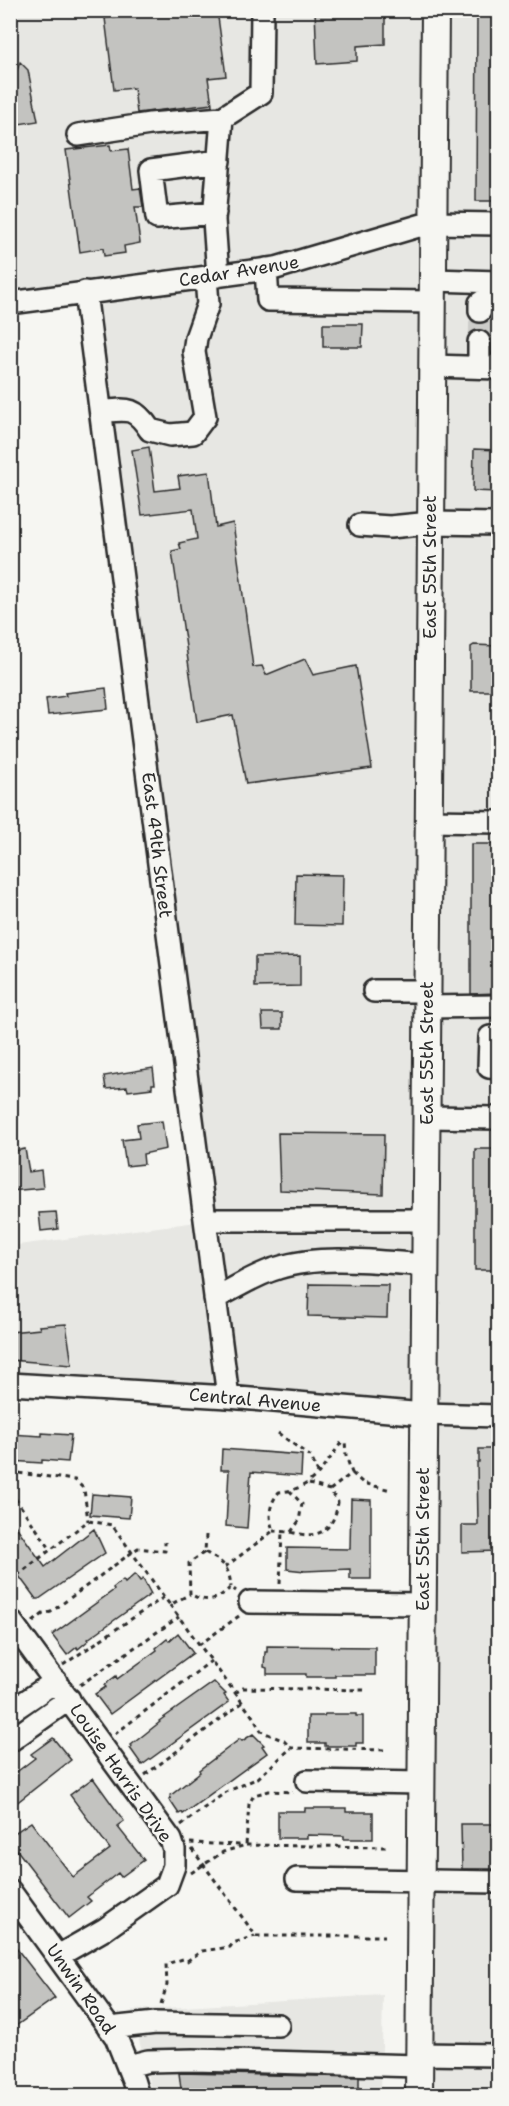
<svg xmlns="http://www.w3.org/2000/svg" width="509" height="2106" font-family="'Shantell Sans',sans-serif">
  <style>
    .built { fill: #e7e7e3 }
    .building { fill: #c3c3c0; stroke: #2b2b2b; stroke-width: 1.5 }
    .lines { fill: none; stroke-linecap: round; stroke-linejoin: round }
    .minor-tunnel { stroke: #cdcdca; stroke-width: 21; stroke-dasharray: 21 10; stroke-linecap: butt }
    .minor-casing { stroke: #2b2b2b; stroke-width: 26 }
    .major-casing { stroke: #2b2b2b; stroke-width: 30 }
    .path { stroke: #2b2b2b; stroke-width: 3; stroke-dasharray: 4.5 4.5; stroke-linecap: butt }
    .minor { stroke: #f6f6f2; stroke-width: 21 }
    .major { stroke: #f6f6f2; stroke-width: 26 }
    .labels { text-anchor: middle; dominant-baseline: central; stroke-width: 4.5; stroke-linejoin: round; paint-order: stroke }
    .street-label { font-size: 18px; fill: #2b2b2b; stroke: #f6f6f2 }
  </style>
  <rect width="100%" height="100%" fill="#f6f6f2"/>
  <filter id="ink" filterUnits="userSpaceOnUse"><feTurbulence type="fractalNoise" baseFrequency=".0167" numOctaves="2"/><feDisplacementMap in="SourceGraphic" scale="12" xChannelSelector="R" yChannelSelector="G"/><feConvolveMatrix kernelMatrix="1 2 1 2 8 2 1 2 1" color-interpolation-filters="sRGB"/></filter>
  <g filter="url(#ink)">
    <!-- built -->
    <path class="built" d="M11 11H498V2095H419L424 1414 11 1384 10 1246 205 1221 85 292 11 303Z
      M383 1995 381 2095H152L132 2010Z"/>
    <!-- building -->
    <path class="building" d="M162 10H217L226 76 208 78 212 104 137 113 134 88 114 90 105 18Z
      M315 10H385V44L357 46V61L317 64Z
      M477 10H498V201H476Z
      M20 62 28 70 38 121 19 124 18 120 10 121V71L17 70Z
      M110 145 111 151 128 149 133 189 140 188 143 207H135L140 243 124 246 125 253 104 256 103 248 80 252 66 150Z
      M323 324H363L362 347H323Z
      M149 447 155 491 180 488 178 476 209 472 216 527 233 523 253 667 262 666 266 675 305 659 313 675 356 666 372 768 246 784 233 715 197 722 172 551 181 549 179 543 197 539 193 509 142 515 132 450Z
      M474 449 498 450V492L473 491Z
      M474 645 498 646V691H471V647Z
      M106 688 108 709 48 715 46 699 66 696 65 693Z
      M471 844H498V993L471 994Z
      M296 874 343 875 342 926 295 925Z
      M300 956V986L255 987V957Z
      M262 1013H282V1029H263Z
      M153 1068 155 1084H152V1088L128 1091 127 1087 106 1089 104 1076Z
      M162 1121 166 1149 143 1154 144 1164 126 1166 122 1140 139 1138 137 1124Z
      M278 1133 384 1134 383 1194 280 1190Z
      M25 1149 29 1172 41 1170 43 1188 10 1191V1152Z
      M475 1149H498V1270H475Z
      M56 1212 58 1229 41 1231 39 1213Z
      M309 1284 388 1285 387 1318 308 1316Z
      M66 1324 72 1365 10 1360V1332L40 1329 39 1326Z
      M42 1433 71 1435 68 1462 42 1460V1463L10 1461V1434L42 1436Z
      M222 1449 302 1455 301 1476 251 1472 247 1528 226 1526 229 1470H221Z
      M479 1449H498V1551L462 1552V1525H478L477 1462H479Z
      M92 1494 131 1497 129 1518 90 1515Z
      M351 1499 371 1500V1579H350V1569L305 1571 287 1569V1548L350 1549Z
      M10 1518 45 1567 94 1529 105 1553 39 1599H36L10 1564Z
      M135 1574 140 1581 143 1579 151 1594 88 1639 89 1640 78 1649 77 1647 67 1655 52 1635 114 1590 113 1588 123 1580 125 1583Z
      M178 1633 193 1653 110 1714 95 1694 106 1687 104 1685 116 1676 117 1679 157 1650 156 1648 167 1639 169 1641Z
      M267 1646 375 1647V1675H335V1677H306V1674H267V1668L264 1667 265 1652H267Z
      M214 1682 226 1694 224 1695 229 1702 142 1765 130 1748 132 1746 131 1745 160 1722 159 1721Z
      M325 1714H356V1716H363V1743H356V1746H325V1743H308V1716H324Z
      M253 1734 264 1745 262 1746 267 1753 183 1814 182 1812 179 1814 169 1799 171 1798 170 1796 200 1772 199 1770 240 1739 242 1741Z
      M53 1738 71 1760 10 1808V1777L35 1758 31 1754Z
      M93 1778 124 1821 117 1826 144 1860 121 1877 118 1873 87 1897 91 1901 69 1918 10 1841V1836L31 1822 73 1877 110 1849 70 1795Z
      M305 1808H346V1812H373V1839H344V1836L307 1835V1838H278V1811H305Z
      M461 1824H498V1869H462Z
      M10 1940 55 1998 10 2030Z
      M179 2073 359 2077V2096H182Z"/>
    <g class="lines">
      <!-- minor-tunnel -->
      <path class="minor-tunnel" d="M479 342 480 311"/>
      <defs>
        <path id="minor" d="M78 135 150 124 222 118 261 93 262 10
          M215 213 157 218 151 170 219 161
          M266 269 268 300 432 302
          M218 276 214 220 222 118
          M433 280 498 282
          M85 292 228 1397
          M10 303 276 268 422 225 433 223 498 224
          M480 311V303L498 291
          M432 366 498 368V364
          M479 367V342
          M101 412C127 409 134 406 150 430L170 435 193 433 205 417 194 352 196 338 208 304 206 277
          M360 525 390 527 431 523 498 524
          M429 821 498 822
          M374 991H427
          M427 1007 498 1006
          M498 1037H490L489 1067 498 1068
          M426 1117 498 1118
          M205 1220H426
          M215 1298C236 1288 256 1274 278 1268 321 1254 380 1262 425 1265
          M10 1384 228 1397 424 1414 498 1416
          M250 1602 423 1604
          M10 1620 171 1840 174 1849V1866L167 1885 105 1929 58 1956
          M10 1712 56 1681
          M10 1741 69 1699
          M307 1781 421 1783
          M297 1879 498 1882
          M10 1891 116 2037 133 2080 138 2096
          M109 2028 156 2023 278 2025
          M419 2054 498 2055
          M128 2066 148 2061 193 2060 419 2066"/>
        <path id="major" d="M419 2096 435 10"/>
      </defs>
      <!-- minor casing -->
      <use href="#minor" class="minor-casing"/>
      <!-- major casing -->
      <use href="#major" class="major-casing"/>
      <!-- path -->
      <path class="path" d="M278 1433 311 1457 318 1473
        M10 1472 75 1480 84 1489 88 1521
        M352 1473 363 1483 391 1490
        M330 1490 352 1473 346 1456 345 1440
        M10 1491 51 1550
        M273 1531 291 1532 299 1521 302 1504 290 1491
        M291 1532C318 1540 334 1531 338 1502L330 1490 309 1484
        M206 1535 205 1552 189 1563 190 1594C207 1604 218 1600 231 1587L236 1591
        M205 1552C223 1563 229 1565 231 1587
        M225 1567 273 1531C268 1516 269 1504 279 1492 314 1490 325 1464 344 1439
        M10 1581 88 1521 112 1525 170 1605 190 1594
        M280 1584 282 1531
        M170 1605 253 1717 261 1731 284 1741 291 1748 387 1750
        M33 1622 43 1614 51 1612 138 1548 165 1551V1542
        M199 1645 239 1616
        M63 1665 164 1597
        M80 1685 179 1617
        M235 1693 243 1688 366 1690
        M115 1734 211 1661
        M145 1775 242 1703
        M181 1825 226 1792 258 1778 291 1748
        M190 1843 240 1845
        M246 1845 386 1847
        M192 1849 256 1936H385
        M191 1873 223 1852 246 1845 249 1804 254 1795 269 1791 293 1792
        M161 2004 167 1985 166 1964 183 1959 187 1961 202 1951 230 1947 233 1943 255 1936"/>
      <!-- minor -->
      <use href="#minor" class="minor"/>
      <!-- major -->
      <use href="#major" class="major"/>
    </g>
  </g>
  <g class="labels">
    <!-- street labels -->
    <g class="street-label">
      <text transform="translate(239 271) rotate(-9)">Cedar Avenue</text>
      <text transform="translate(430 567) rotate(-90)">East 55th Street</text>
      <text transform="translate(157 845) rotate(83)">East 49th Street</text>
      <text transform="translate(427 1053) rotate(-90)">East 55th Street</text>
      <text transform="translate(255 1400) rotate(5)">Central Avenue</text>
      <text transform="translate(423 1539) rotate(-90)">East 55th Street</text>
      <text transform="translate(121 1773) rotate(55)">Louise Harris Drive</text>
      <text transform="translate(81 1989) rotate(55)">Unwin Road</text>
    </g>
  </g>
  <!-- margin -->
  <rect width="509" height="2106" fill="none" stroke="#f6f6f2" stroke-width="36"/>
  <rect x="18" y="18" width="473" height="2070" fill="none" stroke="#2b2b2b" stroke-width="2" filter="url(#ink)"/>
</svg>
